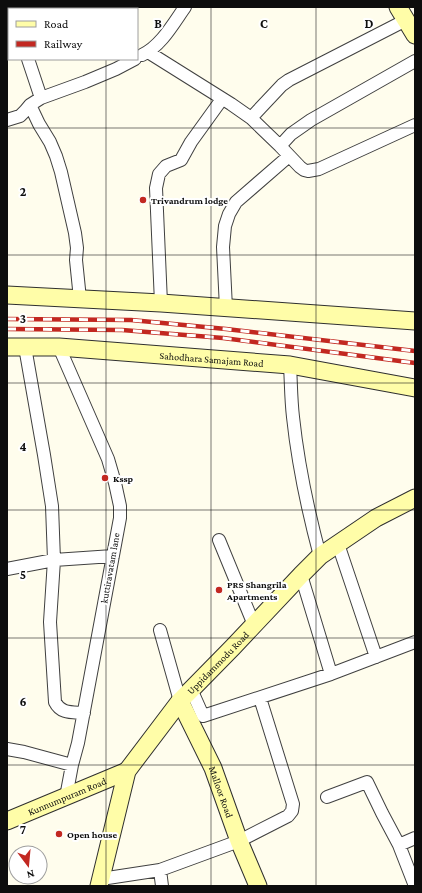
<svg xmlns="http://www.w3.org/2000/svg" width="422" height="893" font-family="'Crimson Pro',serif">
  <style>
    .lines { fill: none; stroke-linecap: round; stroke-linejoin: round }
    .street-casing { stroke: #404040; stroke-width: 14 }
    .secondary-casing { stroke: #2f2f2f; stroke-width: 19 }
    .street { stroke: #fff; stroke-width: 12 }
    .secondary { stroke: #fffda8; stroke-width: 17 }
    .rail-casing { stroke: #c22821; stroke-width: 4.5 }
    .rail { stroke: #fff; stroke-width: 3; stroke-dasharray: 9; stroke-linecap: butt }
    .grid { fill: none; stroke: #0d0d0d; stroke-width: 1; stroke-opacity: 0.55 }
    .poi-dot { fill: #c22821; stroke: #fff; stroke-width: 1.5 }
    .labels { text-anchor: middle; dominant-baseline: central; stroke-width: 4; stroke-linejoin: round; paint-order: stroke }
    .poi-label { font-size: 10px; font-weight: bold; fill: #0d0d0d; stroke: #fff; text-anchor: start }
    .street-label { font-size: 10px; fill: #0d0d0d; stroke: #fff }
    .grid-label { font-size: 13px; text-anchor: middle; font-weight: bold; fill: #0d0d0d; stroke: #fff; stroke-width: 4; stroke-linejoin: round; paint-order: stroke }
  </style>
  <rect width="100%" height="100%" fill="#fffded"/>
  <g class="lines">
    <defs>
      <path id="street" d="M22 9 29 7
        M148 52 231 104 251 118 280 146 300 167 304 170 308 171 319 169 415 125
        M142 55C161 46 173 24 185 7
        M28 59 41 98
        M30 105 39 124 50 142 56 156 61 172 75 233 77 248 76 260 80 299
        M251 118 282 85 289 80 406 20
        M7 120 20 116 25 111 30 105 41 98 85 82 116 69 135 59
        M280 146 291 134 311 120 415 61
        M161 303 156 188 159 174 166 166 181 160 191 142 222 99
        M226 308 223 247 225 226 229 214 236 202 289 156
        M25 347 44 455 52 506 54 560 50 622 55 702C61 714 72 712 84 713
        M59 347 108 459 115 483 120 506V518L78 743 72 765 66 797
        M290 365C291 383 291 400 293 417 298 464 308 511 320 556
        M219 540 254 625
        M338 544 376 657
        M7 569 54 560 113 556
        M301 575 331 674
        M160 630 180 701
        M191 689 203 716 331 674 415 642
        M7 749 24 752 72 765
        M327 797 367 782 382 813 399 845 415 886
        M399 845 415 838
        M160 870 162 886
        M101 879 160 870 239 841 288 816 292 811 293 804 260 698"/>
      <g id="secondary">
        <path d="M398 7 415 35"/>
        <path d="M7 295 161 303 415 321"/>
        <path id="s1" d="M7 347H59L290 365 415 388"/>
        <path id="s2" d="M180 701 213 768 239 841 258 886"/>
        <path id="s3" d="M7 821 127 771"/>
        <path id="s4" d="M99 886 127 771 180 701 233 647 301 575 320 556 376 518 415 498"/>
      </g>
    </defs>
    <!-- street casing -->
    <use href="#street" class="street-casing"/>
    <!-- secondary casing -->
    <use href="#secondary" class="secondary-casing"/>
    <!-- street -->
    <use href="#street" class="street"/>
    <!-- secondary -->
    <use href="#secondary" class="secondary"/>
    <defs>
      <path id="rail" d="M7 319 131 320 226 329 415 351
        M7 329 122 330 223 338 415 363"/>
    </defs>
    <!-- rail casing -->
    <use href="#rail" class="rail-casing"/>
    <!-- rail -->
    <use href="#rail" class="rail"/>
  </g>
  <!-- grid -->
  <path class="grid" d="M106 7V9M211 7V886M316 7V886M106 59V886M7 128H415M7 255H415M7 383H415M7 510H415M7 638H415M7 765H415"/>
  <!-- markers -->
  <g class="poi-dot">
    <circle cx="143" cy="200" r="4"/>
    <circle cx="105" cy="478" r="4"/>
    <circle cx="219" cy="590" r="4"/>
    <circle cx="59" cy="834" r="4"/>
  </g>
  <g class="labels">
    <!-- poi labels -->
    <g class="poi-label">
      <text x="151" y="200">Trivandrum lodge</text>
      <text x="113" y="478">Kssp</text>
      <text x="227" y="584">PRS Shangrila<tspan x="227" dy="12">Apartments</tspan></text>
      <text x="67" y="834">Open house</text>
    </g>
    <!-- street labels -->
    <g class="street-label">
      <text stroke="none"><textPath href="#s1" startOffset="205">Sahodhara Samajam Road</textPath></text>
      <text transform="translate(110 568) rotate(-80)">kuttiravatam lane</text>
      <text stroke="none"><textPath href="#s4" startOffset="260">Uppidammodu Road</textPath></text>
      <text stroke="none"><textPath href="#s2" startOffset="100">Malloor Road</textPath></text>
      <text stroke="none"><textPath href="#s3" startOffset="65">Kunnumpuram Road</textPath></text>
    </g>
  </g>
  <g class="grid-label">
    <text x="158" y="28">B</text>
    <text x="264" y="28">C</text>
    <text x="369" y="28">D</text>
    <text x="23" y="196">2</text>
    <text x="23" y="323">3</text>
    <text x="23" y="451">4</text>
    <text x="23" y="579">5</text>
    <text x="23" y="706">6</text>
    <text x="23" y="834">7</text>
  </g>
  <!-- border -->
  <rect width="422" height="893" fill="none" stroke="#0d0d0d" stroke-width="16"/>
  <!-- legend -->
  <rect x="8" y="8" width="130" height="52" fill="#ffffff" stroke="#9e9e9e"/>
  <rect x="16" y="21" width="20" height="6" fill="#fffda8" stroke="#9e9e9e"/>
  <text x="44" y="28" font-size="12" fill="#0d0d0d">Road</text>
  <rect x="16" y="41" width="20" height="6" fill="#c22821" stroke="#9e9e9e"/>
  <text x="44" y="48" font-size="12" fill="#0d0d0d">Railway</text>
  <!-- north arrow -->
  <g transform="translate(28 865) rotate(164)"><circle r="19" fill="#ffffff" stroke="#9e9e9e"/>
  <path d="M0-3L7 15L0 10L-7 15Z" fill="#c22821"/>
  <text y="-6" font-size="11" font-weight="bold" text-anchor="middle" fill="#0d0d0d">N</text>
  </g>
</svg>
